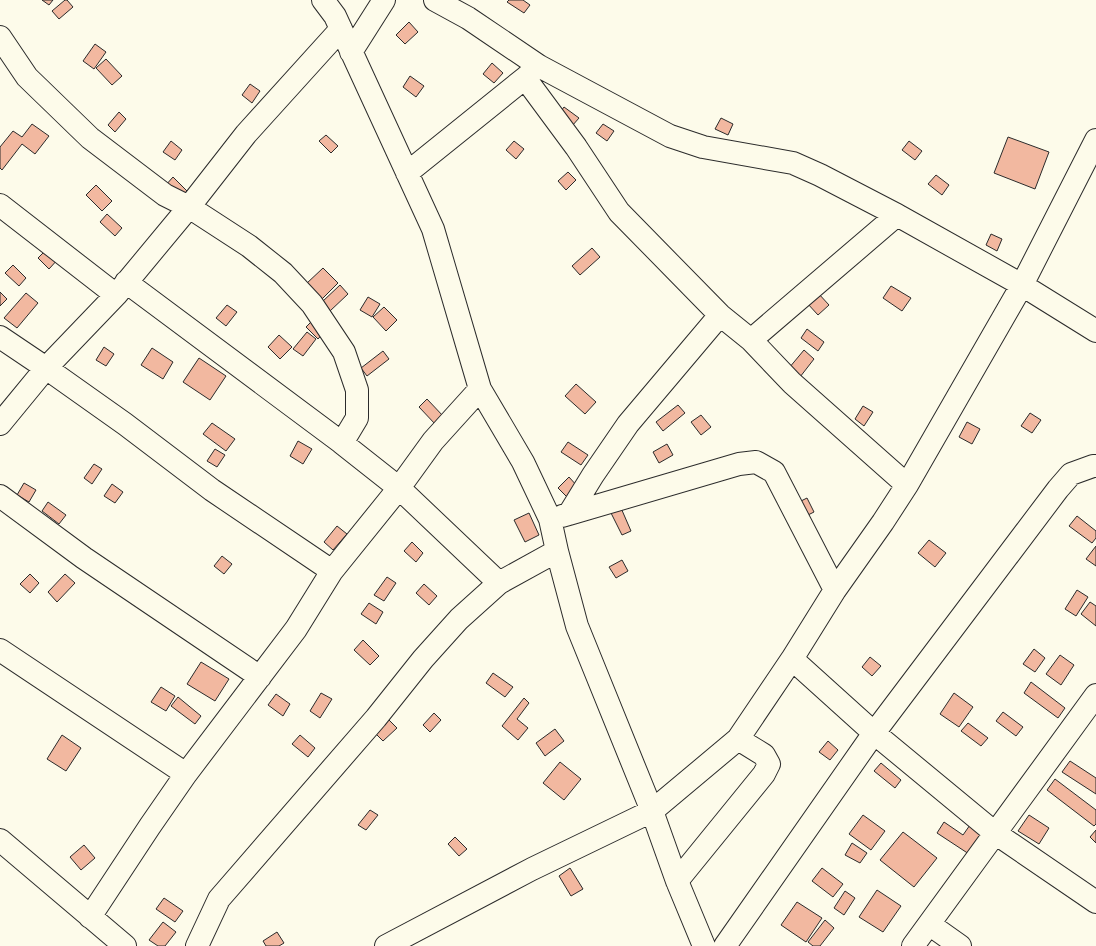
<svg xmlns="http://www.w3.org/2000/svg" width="1096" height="946" font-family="'IBM Plex Sans',sans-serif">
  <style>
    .building { fill: #f2b8a0; stroke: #2b2b2b }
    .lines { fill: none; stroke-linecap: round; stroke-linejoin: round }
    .minor-casing { stroke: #2b2b2b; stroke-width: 24 }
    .minor { stroke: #fdfbea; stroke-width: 22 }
  </style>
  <rect width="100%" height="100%" fill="#fdfbea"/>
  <!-- building -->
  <path class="building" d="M42 0H53L49 5Z
    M65 0H67L73 7 59 19 52 11Z
    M509 0H523L530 5 524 13 507 2Z
    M409 22 418 32 405 44 396 35Z
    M95 44 106 52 94 69 83 61Z
    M106 59 122 76 112 85 96 68Z
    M492 63 503 73 494 83 483 74Z
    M410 76 424 86 416 97 403 87Z
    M250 84 260 91 252 103 242 95Z
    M564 107 579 118 572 126 558 115Z
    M119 112 126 119 115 132 108 125Z
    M721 118 733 124 728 135 715 129Z
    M32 124 49 136 35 154 22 144 2 170 0 168V147L13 131 22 137Z
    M603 124 614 131 607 141 596 133Z
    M326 135 338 146 331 153 319 141Z
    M1008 137 1049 152 1035 189 994 173Z
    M171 141 182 150 175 160 163 152Z
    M514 141 524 149 516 159 506 150Z
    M909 141 922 151 915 160 902 150Z
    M568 172 576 180 566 190 558 181Z
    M936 175 949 185 942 195 928 184Z
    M173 177 187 191 179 200 165 186Z
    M96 185 112 201 102 211 86 195Z
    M107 214 122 228 115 236 100 222Z
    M991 234 1002 239 997 251 986 245Z
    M48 248 59 258 49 269 38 258Z
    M592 248 600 257 580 275 572 266Z
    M13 265 26 278 19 286 5 273Z
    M323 268 338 283 321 300 306 284Z
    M340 285 348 294 330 311 322 302Z
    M891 286 911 298 902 311 883 298Z
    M0 292 7 299 0 306Z
    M26 293 38 303 17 328 4 318Z
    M818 293 829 305 818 315 807 303Z
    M368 297 380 304 372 317 360 310Z
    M227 305 237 312 226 326 216 318Z
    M384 307 397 320 386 331 373 317Z
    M314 319 326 330 318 339 306 327Z
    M807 329 824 342 818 351 801 338Z
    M307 332 316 339 303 356 293 349Z
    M279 335 292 347 280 359 268 347Z
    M104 347 114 354 106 366 96 360Z
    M152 348 173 362 163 379 141 365Z
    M804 350 814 359 800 377 789 368Z
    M383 351 389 359 367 376 361 368Z
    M199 358 226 376 210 400 183 382Z
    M576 384 596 402 585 414 565 396Z
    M427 399 444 417 436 425 419 407Z
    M678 405 685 413 663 431 656 422Z
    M863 406 873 412 864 426 855 419Z
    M1030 413 1041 420 1032 433 1021 426Z
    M701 415 711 427 701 435 691 422Z
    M967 422 980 429 972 444 959 437Z
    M212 423 235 439 226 451 203 434Z
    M298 441 312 449 303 464 290 456Z
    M568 442 588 455 581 465 561 452Z
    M667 444 673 455 659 463 653 452Z
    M215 449 225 455 217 467 207 461Z
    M94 464 102 469 92 484 84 478Z
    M569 477 578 487 567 497 558 488Z
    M24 483 36 490 29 502 17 495Z
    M112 484 123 492 115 503 104 496Z
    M807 498 814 512 802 518 795 504Z
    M48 502 66 515 59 524 42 511Z
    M621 508 631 531 622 535 611 513Z
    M529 513 539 535 525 542 514 520Z
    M1077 516 1096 531V538L1092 543 1069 526Z
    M337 526 347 534 333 550 324 542Z
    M929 540 946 553 935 567 918 553Z
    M412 542 423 553 416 562 404 551Z
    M1096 546V566L1086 559Z
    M222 556 232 564 224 574 214 566Z
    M622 560 628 571 616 578 609 567Z
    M30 574 39 583 30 593 20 584Z
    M65 574 75 583 57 602 48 592Z
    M387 577 396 583 384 601 374 595Z
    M424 584 437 596 429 605 416 593Z
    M1077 590 1088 597 1076 616 1065 609Z
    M1090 602 1096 606V626L1081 614Z
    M369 603 383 612 376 624 361 614Z
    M363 640 379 656 370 665 354 650Z
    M1034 649 1045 658 1035 672 1023 664Z
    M1060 655 1074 665 1061 685 1046 674Z
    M870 657 881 666 872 676 862 667Z
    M201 662 229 679 215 701 187 684Z
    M493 673 513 687 505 697 486 683Z
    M1031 682 1065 708 1058 718 1024 693Z
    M161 687 175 696 166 711 151 702Z
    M321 693 332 699 320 718 310 711Z
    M954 693 973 707 959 727 940 714Z
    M276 694 290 704 283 716 268 705Z
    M178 697 201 716 195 724 171 706Z
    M524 698 529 703 517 719 528 728 518 740 502 726Z
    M1003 712 1023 727 1016 736 996 721Z
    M434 713 441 720 430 732 423 725Z
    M388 719 397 728 383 741 374 732Z
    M968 723 988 738 981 746 961 731Z
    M555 729 564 741 545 756 536 743Z
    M62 735 81 748 66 771 47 759Z
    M300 735 315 748 308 757 292 744Z
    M828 741 838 750 830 760 819 752Z
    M1070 761 1096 778V794L1062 772Z
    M560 762 581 779 564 800 543 783Z
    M881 763 901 780 895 788 874 771Z
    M1055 779 1096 810V824L1094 826 1047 790Z
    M370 810 378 815 366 830 358 825Z
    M863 815 885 831 871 850 849 834Z
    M1029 815 1049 828 1039 844 1018 831Z
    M944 822 963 835 970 825 985 836 972 856 937 833Z
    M1096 830V843L1090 837Z
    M903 832 937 858 914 887 880 860Z
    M455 837 467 849 459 856 448 844Z
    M852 843 867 853 860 863 845 855Z
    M84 845 95 858 81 870 70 857Z
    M570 868 583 889 571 896 559 876Z
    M822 868 843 884 833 897 812 881Z
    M877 890 901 906 883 932 859 917Z
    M845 891 855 898 844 915 834 908Z
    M164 898 183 911 175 922 156 909Z
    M797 902 822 918 806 942 781 925Z
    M825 920 834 928 820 946H813L808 942Z
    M163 922 176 932 165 946H158L149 940Z
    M277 932 284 943 279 946H266L263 941Z"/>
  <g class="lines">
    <defs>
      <path id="minor" d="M323 0 335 16 433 229 480 389 523 462 550 519 557 551 577 626 652 811 677 881 704 946
        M435 0 468 18 539 66 670 136 703 147 793 163 820 175 897 215 1022 285 1096 331
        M0 37 27 77 90 138 165 195 189 207 249 246 283 273 312 304 344 352 357 390V418L342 443
        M351 52 384 0
        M539 66 525 78 576 147 619 212 720 315 751 340 792 383 907 485
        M407 173 525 78
        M0 205 116 295
        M126 282 342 443 399 488 499 583
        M0 337 46 368 125 424 212 490 332 571
        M751 340 897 215
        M0 424 46 368 116 295 189 207 246 134 341 29
        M0 496 84 558 260 677
        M569 514 739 464 756 462 774 472 835 590
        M562 516 569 514 593 475 628 424 720 315
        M0 650 186 774
        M792 659 874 733 995 833 1096 902
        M0 840 125 946
        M677 881 764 774 769 764 764 755 738 739
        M90 917 150 826 186 774 296 629 332 571 399 488 433 441 480 389
        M929 924 960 946
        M197 946 219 899 376 718 423 659 459 619 499 583 557 551
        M386 946 532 869 652 811 738 739 792 659 835 590 883 522 907 485 1022 285 1096 140
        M725 946 874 733 1058 489 1071 474 1093 466H1096
        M913 946 1096 695"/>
    </defs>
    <!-- minor casing -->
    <use href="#minor" class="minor-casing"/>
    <!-- minor -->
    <use href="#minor" class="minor"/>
  </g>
</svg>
